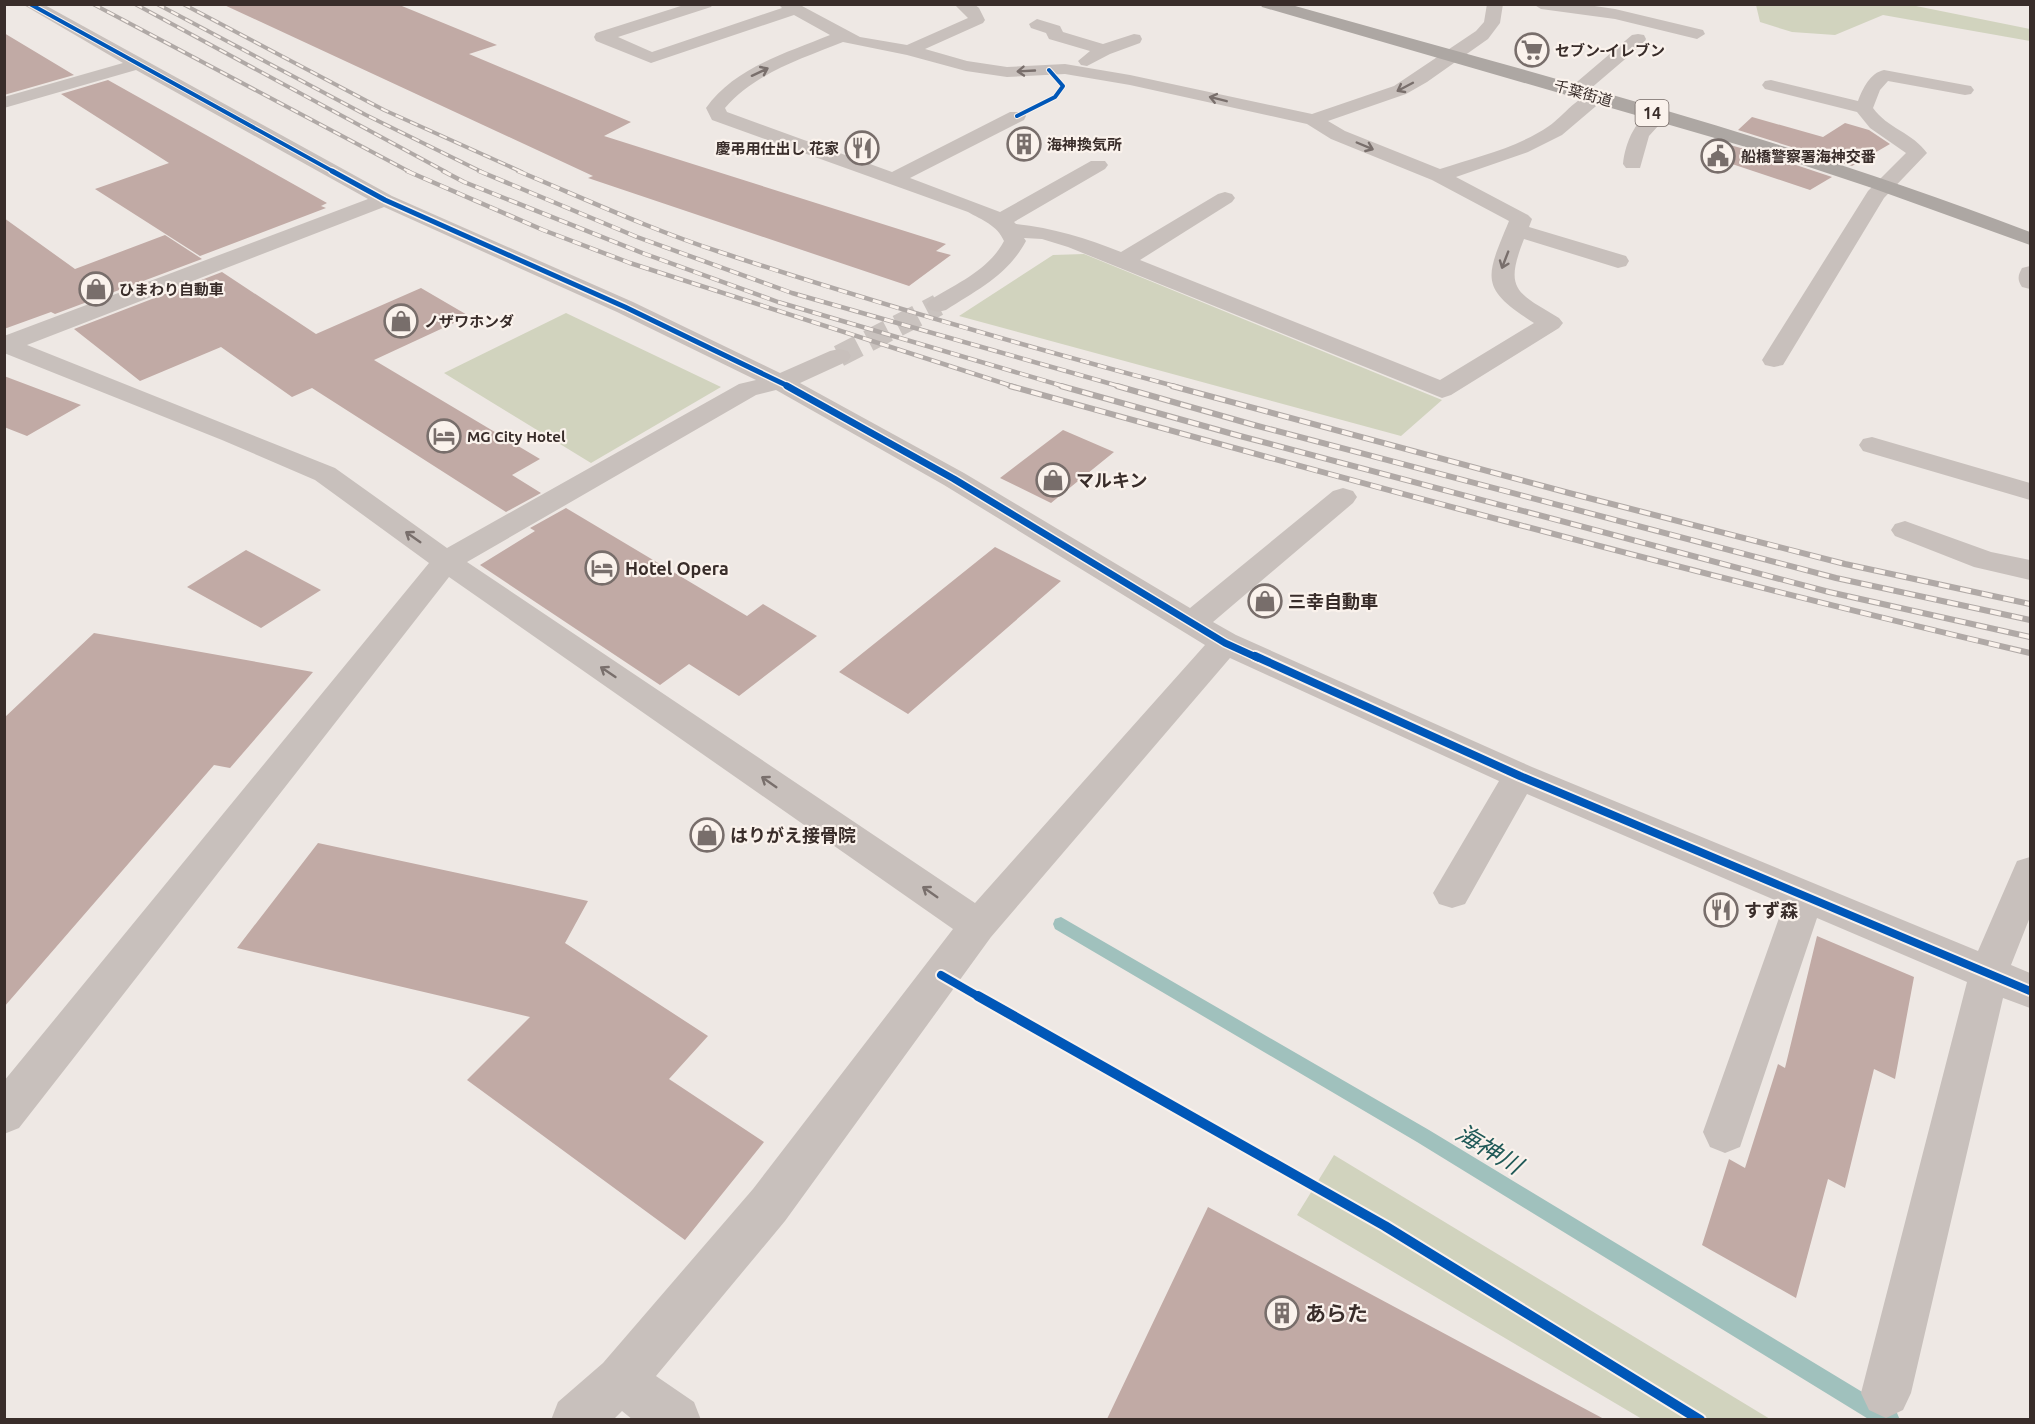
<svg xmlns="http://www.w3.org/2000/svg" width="2035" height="1424" font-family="Ubuntu,'Noto Sans JP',sans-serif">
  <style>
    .green { fill: #d1d3be }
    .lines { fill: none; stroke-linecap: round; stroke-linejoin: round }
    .stream { fill: #a0c1bd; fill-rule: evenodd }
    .building { fill: #c1aaa5 }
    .minor-tunnel { stroke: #cac3bf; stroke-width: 22; stroke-dasharray: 22 11; stroke-linecap: butt }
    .minor { fill: #c8c0bc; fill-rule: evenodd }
    .highway { fill: #ada7a3; fill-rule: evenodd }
    .rail-far2-casing { stroke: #b0a9a6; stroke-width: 4 }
    .rail-far1-casing { stroke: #b0a9a6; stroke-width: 4.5 }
    .rail-casing { stroke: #b0a9a6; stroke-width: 6 }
    .rail-far2 { stroke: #faf2ec; stroke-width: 2; stroke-dasharray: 8; stroke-linecap: butt }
    .rail-far1 { stroke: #faf2ec; stroke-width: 3; stroke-dasharray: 9; stroke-linecap: butt }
    .rail { stroke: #faf2ec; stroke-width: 4; stroke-dasharray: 11; stroke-linecap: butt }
    .cycleway-far4-casing { stroke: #faf2ec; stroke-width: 6 }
    .cycleway-far3-casing { stroke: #faf2ec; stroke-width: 8 }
    .cycleway-far2-casing { stroke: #faf2ec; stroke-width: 10 }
    .cycleway-far1-casing { stroke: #faf2ec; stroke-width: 12 }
    .cycleway-casing { stroke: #faf2ec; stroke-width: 14 }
    .cycleway-far4 { stroke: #0057b8; stroke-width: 4 }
    .cycleway-far3 { stroke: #0057b8; stroke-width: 5 }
    .cycleway-far2 { stroke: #0057b8; stroke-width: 7 }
    .cycleway-far1 { stroke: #0057b8; stroke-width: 8 }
    .cycleway { stroke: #0057b8; stroke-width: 10 }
    .oneway { stroke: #796f6c }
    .labels { text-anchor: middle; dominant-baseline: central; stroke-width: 4.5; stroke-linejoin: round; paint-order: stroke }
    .far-poi-label { font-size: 15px; font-weight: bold; fill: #392d2a; stroke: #faf2ec; text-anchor: start }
    .far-street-label { font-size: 15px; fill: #392d2a; stroke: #faf2ec }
    .shield { fill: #faf2ec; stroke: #736864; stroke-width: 1.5 }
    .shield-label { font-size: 16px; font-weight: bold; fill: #392d2a }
    .poi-label { font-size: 18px; font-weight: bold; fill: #392d2a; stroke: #faf2ec; text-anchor: start }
    .near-poi-label { font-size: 21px; font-weight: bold; fill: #392d2a; stroke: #faf2ec; text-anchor: start }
    .near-water-label { font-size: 24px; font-style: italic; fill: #205a58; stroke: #faf2ec }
  </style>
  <rect width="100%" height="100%" fill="#eee8e4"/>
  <!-- green -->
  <path class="green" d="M1756 5H1911L2030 29V41L1883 15 1835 35 1792 32 1760 22Z
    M1084 254 1442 400 1401 436 959 316 1053 255Z
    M566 313 721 387 591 463 444 373Z
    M1334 1155 1770 1419H1642L1297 1215Z"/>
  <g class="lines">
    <!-- stream -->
    <path class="stream" d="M1061 917 1429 1130 1897 1413 1900 1420H1870L1417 1142 1055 929 1053 924 1055 919Z"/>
  </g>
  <!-- building -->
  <path class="building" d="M222 4H397L497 45 469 54 631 122 604 136 946 244 936 251 951 255 909 286 588 178 593 176Z
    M4 33 74 75 4 95Z
    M108 80 327 203 321 206 326 208 200 256 95 189 169 163 61 94Z
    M1752 117 1823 137 1845 123 1869 130 1890 144 1852 166 1738 130Z
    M1723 143 1769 156 1832 177 1810 190 1708 156Z
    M4 218 75 269 165 235 202 259 55 314 51 312 4 329Z
    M222 272 316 334 421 288 469 316 374 360 540 459 512 475 541 493 506 512 312 388 292 397 221 347 140 381 74 329Z
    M4 376 81 405 27 436 4 427Z
    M1063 430 1114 452 1051 503 1000 478Z
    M566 508 747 616 763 604 817 636 739 696 689 664 660 685 480 565 535 531 530 528Z
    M995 547 1061 581 908 714 839 672Z
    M246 550 321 590 261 628 187 587Z
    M94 633 313 672 230 768 214 765 4 1007V718Z
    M318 843 588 901 565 943 708 1036 669 1079 764 1142 685 1240 467 1080 530 1017 237 948Z
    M1817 936 1914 977 1895 1079 1874 1069 1845 1188 1828 1179 1796 1298 1702 1245 1729 1159 1745 1168 1778 1064 1785 1068Z
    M1208 1207 1604 1419H1107Z"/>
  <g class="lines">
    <!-- minor-tunnel -->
    <path class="minor-tunnel" d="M839 356 938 305"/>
    <!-- minor -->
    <path class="minor" d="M22 4H43L392 196 633 302 780 373 830 351 839 349 848 351 851 356 848 361 800 383 964 473 1190 608 1333 491 1343 488 1353 491 1357 497 1353 503 1213 622 1236 635 1532 767 1978 951 2017 861 2030 857V917L2011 965 2030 973V1008L2003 998 1911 1393 1903 1410 1886 1418 1869 1410 1861 1393 1967 982 1817 918 1740 1147 1725 1153 1710 1147 1703 1132 1784 904 1527 794 1465 904 1452 908 1439 904 1433 893 1499 781 1230 658 991 937 785 1221 656 1376 694 1402 701 1420H633L622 1411 613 1420H551L558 1402 603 1363 753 1189 953 929 449 577 19 1128 4 1134V1081L429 563 315 480 222 440 4 353V336L368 199 136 70 4 108V97L123 63ZM384 207 617 312 756 380 739 384 447 548 335 468 27 345ZM776 390 944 485 1205 645 975 903 467 562 756 395Z
      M687 4H713L711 7 618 37 652 52 782 8 778 4 802 6 860 37 907 45 968 18 954 4H974L979 8 985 20 983 23 925 49 967 61 1007 67 1065 64 1130 75 1312 114 1394 86 1476 31 1484 22 1487 4H1503L1500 23 1488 39 1427 82 1406 94 1328 121 1345 131 1440 169C1476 157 1517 148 1549 126 1564 116 1583 88 1602 93L1605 97 1602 101 1562 135 1528 152 1456 177 1528 215 1532 219 1529 227 1626 256 1629 261 1626 266 1618 268 1524 239C1504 290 1516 292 1559 318L1563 323 1559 328 1451 395 1442 398 1068 247 1042 239 1024 238 1026 241C1008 275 977 290 946 310L938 312 930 310 926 305 930 300C956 284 989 270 1004 241 997 225 982 220 968 212L712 120 706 108C734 68 786 53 830 35L794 15 651 63 596 41 594 37 596 33ZM843 42 907 55 966 71 1007 77 1065 74 1130 85 1307 124 1331 139 1432 180 1509 221C1486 277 1478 288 1534 323L1440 380 1140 260 1232 202 1235 198 1232 194 1225 192 1218 194 1121 252C1086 238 1053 228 1016 224L1014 222 1105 169 1108 165 1105 161H1091L1000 212 910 178 1024 120 1026 116 1024 112H1010L892 172 727 112 725 108C755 73 801 59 843 42Z
      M1533 4H1581L1615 9 1703 30 1705 34 1697 39 1615 19 1541 9Z
      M1037 19 1060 26 1063 32 1103 44 1134 34 1140 35 1142 39 1140 43 1110 54 1087 66 1081 65 1078 61 1090 51 1049 39 1046 33 1031 28 1029 24Z
      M1638 34 1644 35 1646 39 1644 43 1583 95H1571L1568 91 1571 87 1632 35Z
      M1884 70 1965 85 1971 86 1974 90 1971 94 1965 95 1888 81 1880 90 1873 108C1887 128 1913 133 1927 153L1884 198 1783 365 1774 367 1765 365 1762 360 1868 191 1906 153 1870 128 1857 112 1765 89 1762 85 1765 81 1771 80 1858 101C1863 88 1870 73 1884 70Z
      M1659 109 1666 111 1668 115 1649 136 1640 168H1626L1623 164C1625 143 1636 115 1659 109Z
      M2030 266V289L2022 287C2017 280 2018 275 2022 268Z
      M1872 437 2030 483V500L1863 451 1859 445 1863 439Z
      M1905 521 1991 552 2030 560V580L1974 567 1895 536 1891 530 1895 524Z"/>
    <!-- highway -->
    <path class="highway" d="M1260 4H1288C1537 74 1789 139 2030 232V245L1872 188 1770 154 1262 7Z"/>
    <defs>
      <path id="rail-far2" d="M93 4 410 172
        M135 4 446 172
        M157 4 366 115 482 172
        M183 4 384 110 522 172"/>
      <path id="rail-far1" d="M407 171 543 230 630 263 1015 387
        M443 171 464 182 645 254 778 302 1066 387
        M479 171 637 237 792 293 1122 387
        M518 171C585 199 652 230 720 252 871 302 1025 346 1178 387"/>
      <path id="rail" d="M1010 386C1348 480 1688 573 2030 653
        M1061 386 1240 436 1829 592 2030 637
        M1117 386 1254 425 1836 578 2030 620
        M1172 386 1569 493 1845 564 2030 604"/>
    </defs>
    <!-- rail-far2 casing -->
    <use href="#rail-far2" class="rail-far2-casing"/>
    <!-- rail-far1 casing -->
    <use href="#rail-far1" class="rail-far1-casing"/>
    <!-- rail casing -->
    <use href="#rail" class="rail-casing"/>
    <!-- rail-far2 -->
    <use href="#rail-far2" class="rail-far2"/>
    <!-- rail-far1 -->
    <use href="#rail-far1" class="rail-far1"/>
    <!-- rail -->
    <use href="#rail" class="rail"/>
    <defs>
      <path id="cycleway-far4" d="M30 4 334 172
        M1017 116 1055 97 1063 86 1049 70"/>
      <path id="cycleway-far3" d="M332 171 385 200 625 307 790 387"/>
      <path id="cycleway-far2" d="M787 386 954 479 1225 643 1258 658"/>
      <path id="cycleway-far1" d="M1255 656 1520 776 2030 991
        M941 975 981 998"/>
      <path id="cycleway" d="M978 996 1385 1226 1700 1420"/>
    </defs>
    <!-- cycleway-far4 casing -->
    <use href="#cycleway-far4" class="cycleway-far4-casing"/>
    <!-- cycleway-far3 casing -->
    <use href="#cycleway-far3" class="cycleway-far3-casing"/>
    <!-- cycleway-far2 casing -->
    <use href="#cycleway-far2" class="cycleway-far2-casing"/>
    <!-- cycleway-far1 casing -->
    <use href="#cycleway-far1" class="cycleway-far1-casing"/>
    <!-- cycleway casing -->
    <use href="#cycleway" class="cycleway-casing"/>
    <!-- cycleway-far4 -->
    <use href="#cycleway-far4" class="cycleway-far4"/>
    <!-- cycleway-far3 -->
    <use href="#cycleway-far3" class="cycleway-far3"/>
    <!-- cycleway-far2 -->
    <use href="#cycleway-far2" class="cycleway-far2"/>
    <!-- cycleway-far1 -->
    <use href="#cycleway-far1" class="cycleway-far1"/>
    <!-- cycleway -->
    <use href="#cycleway" class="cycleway"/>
  </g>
  <!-- one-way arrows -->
  <defs><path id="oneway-shaft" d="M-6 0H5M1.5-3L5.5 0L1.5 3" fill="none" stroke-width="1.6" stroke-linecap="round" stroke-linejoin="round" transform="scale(1.5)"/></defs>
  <g class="oneway">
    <use href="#oneway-shaft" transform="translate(1026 71) rotate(177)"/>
    <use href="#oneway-shaft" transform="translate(760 72) rotate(-25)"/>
    <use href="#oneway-shaft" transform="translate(1405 87) rotate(152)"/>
    <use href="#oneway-shaft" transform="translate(1218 99) rotate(-166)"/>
    <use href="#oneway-shaft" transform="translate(1365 146) rotate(23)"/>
    <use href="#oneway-shaft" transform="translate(1505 260) rotate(111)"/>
    <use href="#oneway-shaft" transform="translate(413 537) rotate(-145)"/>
    <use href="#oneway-shaft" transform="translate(608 672) rotate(-146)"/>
    <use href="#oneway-shaft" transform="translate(769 782) rotate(-145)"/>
    <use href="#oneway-shaft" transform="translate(930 892) rotate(-145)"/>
  </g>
  <!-- icons -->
  <defs>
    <symbol id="supermarket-ring" viewBox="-11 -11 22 22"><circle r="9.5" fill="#faf2ec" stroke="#786e6b" stroke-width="1.5"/><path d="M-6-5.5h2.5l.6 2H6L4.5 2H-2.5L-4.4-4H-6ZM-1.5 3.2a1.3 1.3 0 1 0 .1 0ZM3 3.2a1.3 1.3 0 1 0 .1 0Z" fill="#786e6b"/></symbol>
    <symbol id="building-ring" viewBox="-11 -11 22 22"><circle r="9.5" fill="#faf2ec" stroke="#786e6b" stroke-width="1.5"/><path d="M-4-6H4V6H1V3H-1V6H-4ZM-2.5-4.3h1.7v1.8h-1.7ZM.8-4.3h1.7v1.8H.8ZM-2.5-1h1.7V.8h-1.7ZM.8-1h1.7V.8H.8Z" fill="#786e6b"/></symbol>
    <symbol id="restaurant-ring" viewBox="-11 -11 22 22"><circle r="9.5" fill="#faf2ec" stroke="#786e6b" stroke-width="1.5"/><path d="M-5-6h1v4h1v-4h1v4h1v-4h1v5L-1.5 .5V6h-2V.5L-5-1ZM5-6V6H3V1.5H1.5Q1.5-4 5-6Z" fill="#786e6b"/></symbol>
    <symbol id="civic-ring" viewBox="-11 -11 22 22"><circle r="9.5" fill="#faf2ec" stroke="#786e6b" stroke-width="1.5"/><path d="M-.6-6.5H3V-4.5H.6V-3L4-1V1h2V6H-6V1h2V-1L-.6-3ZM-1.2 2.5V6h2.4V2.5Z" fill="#786e6b"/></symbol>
    <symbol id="shop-ring" viewBox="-11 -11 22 22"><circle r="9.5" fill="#faf2ec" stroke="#786e6b" stroke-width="1.5"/><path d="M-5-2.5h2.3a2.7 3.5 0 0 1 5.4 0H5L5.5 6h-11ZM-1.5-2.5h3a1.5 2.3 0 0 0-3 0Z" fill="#786e6b"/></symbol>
    <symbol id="hotel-ring" viewBox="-11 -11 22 22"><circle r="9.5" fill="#faf2ec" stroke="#786e6b" stroke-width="1.5"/><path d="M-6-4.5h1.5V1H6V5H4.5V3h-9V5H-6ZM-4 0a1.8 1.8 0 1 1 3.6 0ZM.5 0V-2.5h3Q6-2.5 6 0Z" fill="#786e6b"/></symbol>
  </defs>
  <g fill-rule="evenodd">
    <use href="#supermarket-ring" x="1513" y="31" width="38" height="38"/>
    <use href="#building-ring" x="1005" y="125" width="38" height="38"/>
    <use href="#restaurant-ring" x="843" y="129" width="38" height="38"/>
    <use href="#civic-ring" x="1699" y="137" width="38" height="38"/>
    <use href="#shop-ring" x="77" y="270" width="38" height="38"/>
    <use href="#shop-ring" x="382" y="302" width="38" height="38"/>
    <use href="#hotel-ring" x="425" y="417" width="38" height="38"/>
    <use href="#shop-ring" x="1034" y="461" width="38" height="38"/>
    <use href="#hotel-ring" x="583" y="549" width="38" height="38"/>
    <use href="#shop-ring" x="1246" y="582" width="38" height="38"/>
    <use href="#shop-ring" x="688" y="816" width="38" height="38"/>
    <use href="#restaurant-ring" x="1702" y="891" width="38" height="38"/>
    <use href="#building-ring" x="1263" y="1294" width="38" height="38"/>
  </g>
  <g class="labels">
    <!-- far-poi labels -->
    <g class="far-poi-label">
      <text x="1555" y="50">セブン-イレブン</text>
      <text x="1047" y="144">海神換気所</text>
      <text x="839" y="148" text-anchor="end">慶弔用仕出し 花家</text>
      <text x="1741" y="156">船橋警察署海神交番</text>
      <text x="119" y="289">ひまわり自動車</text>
      <text x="424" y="321">ノザワホンダ</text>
      <text x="467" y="436">MG City Hotel</text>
    </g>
    <!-- far-street labels -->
    <g class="far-street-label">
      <text transform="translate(1583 93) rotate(16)">千葉街道</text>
    </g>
    <!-- shield labels -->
    <rect class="shield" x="1635.5" y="100" width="33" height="26" rx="4.5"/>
    <g class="shield-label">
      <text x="1652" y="113">14</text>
    </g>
    <!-- poi labels -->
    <g class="poi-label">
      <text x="1076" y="480">マルキン</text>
      <text x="625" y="568">Hotel Opera</text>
      <text x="1288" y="601">三幸自動車</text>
      <text x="730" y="835">はりがえ接骨院</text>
      <text x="1744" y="910">すず森</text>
    </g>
    <!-- near-poi labels -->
    <g class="near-poi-label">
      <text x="1305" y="1313">あらた</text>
    </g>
    <!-- near-water labels -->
    <g class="near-water-label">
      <text transform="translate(1489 1149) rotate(31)">海神川</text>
    </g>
  </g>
  <!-- border -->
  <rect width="2035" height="1424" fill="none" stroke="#392d2a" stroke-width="12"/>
</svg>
